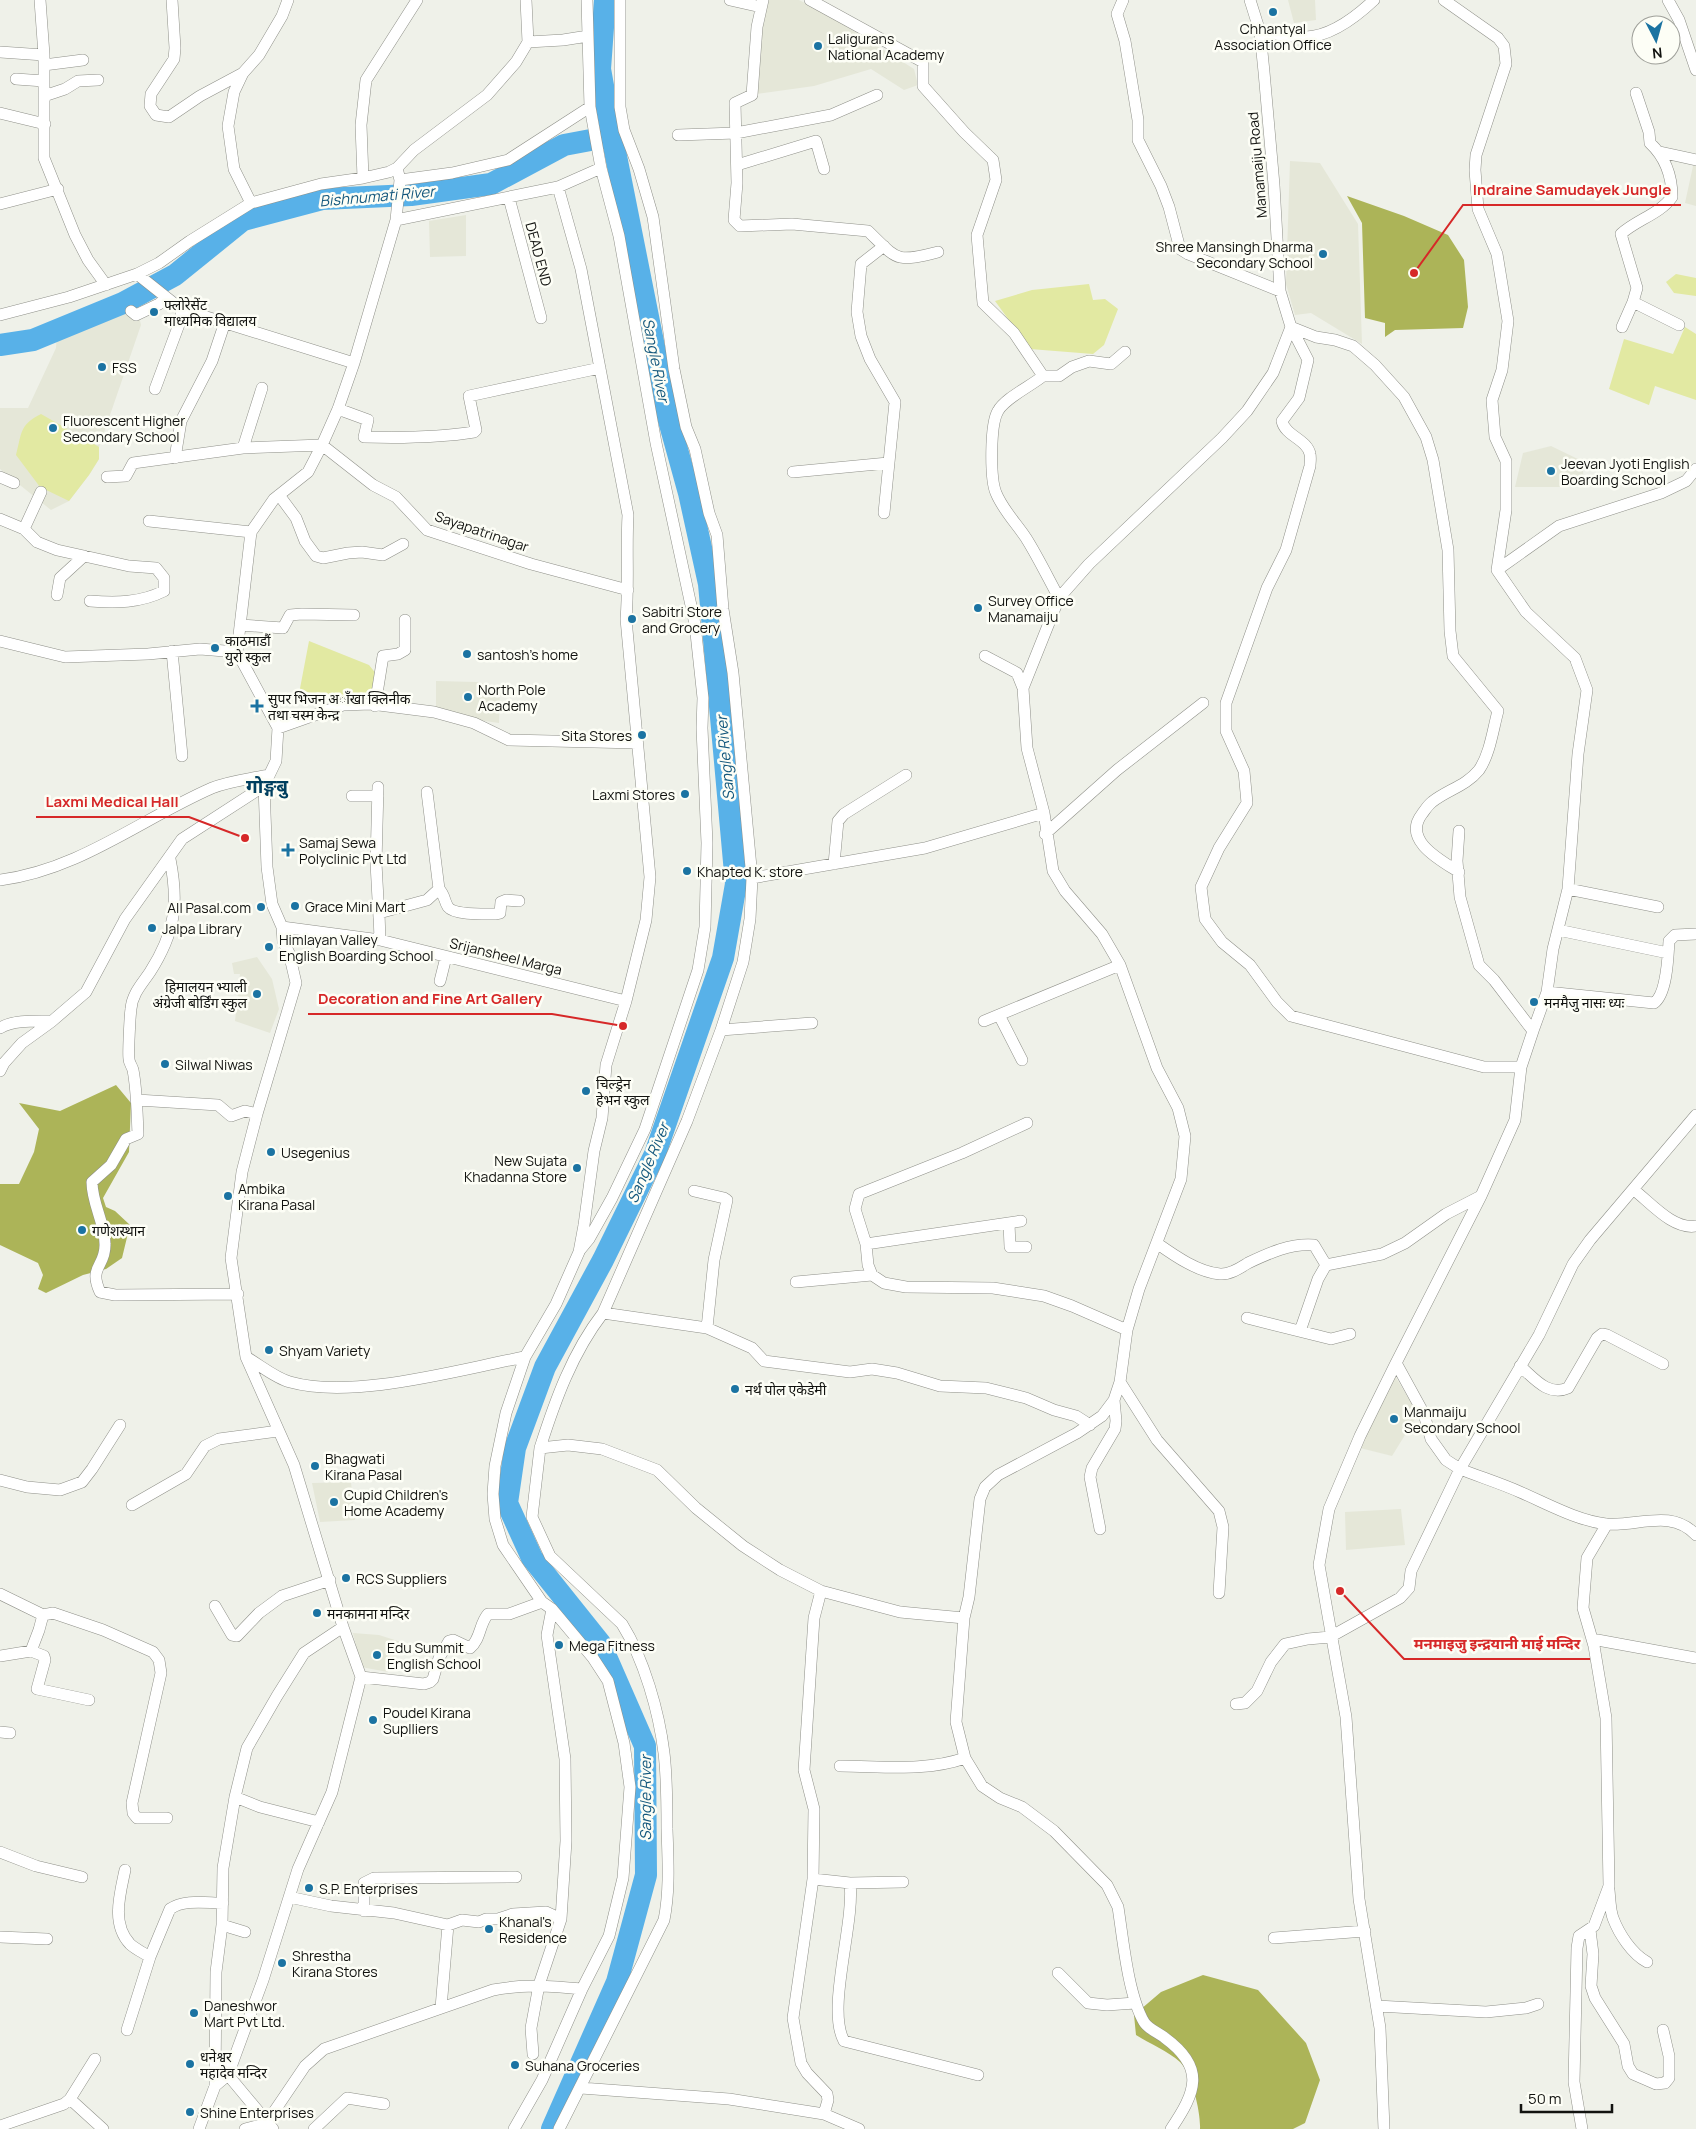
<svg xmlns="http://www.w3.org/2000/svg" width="1696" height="2129" font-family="Manrope,'Noto Sans Devanagari',sans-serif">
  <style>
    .built { fill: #e5e7d8 }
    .green { fill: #e2e9a2 }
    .forest { fill: #acb458 }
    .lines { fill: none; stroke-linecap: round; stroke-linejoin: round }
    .river { stroke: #58b1e8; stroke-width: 22 }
    .minor-casing { stroke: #8f9089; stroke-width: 12 }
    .minor { stroke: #fff; stroke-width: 11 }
    .poi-dot { fill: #1b73a2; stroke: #fdfef6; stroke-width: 2 }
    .labels { text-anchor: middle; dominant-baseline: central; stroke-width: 5; stroke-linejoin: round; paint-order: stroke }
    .poi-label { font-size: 14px; fill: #121310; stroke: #fdfef6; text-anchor: start }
    .street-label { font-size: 14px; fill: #121310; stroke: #fdfef6 }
    .water-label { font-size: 15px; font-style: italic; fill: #14587d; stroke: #fdfef6 }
    .district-label { font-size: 19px; font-weight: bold; fill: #003f5f; stroke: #fdfef6 }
    .leader { fill: none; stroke: #d62828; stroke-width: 2 }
    .callout-dot { fill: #d62828; stroke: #fdfef6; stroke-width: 2 }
    .callout-label { font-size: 15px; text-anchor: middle; font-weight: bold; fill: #d62828; stroke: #fdfef6; stroke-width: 5; stroke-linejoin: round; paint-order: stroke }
  </style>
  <rect width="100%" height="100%" fill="#eff1e9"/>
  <!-- built -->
  <path class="built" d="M768 0H799L825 13 914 69 918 85 904 90 871 69 814 86 756 94 760 22 764 23Z
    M1288 0H1315L1316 20 1294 23Z
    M1290 161 1320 163 1358 224 1362 344 1311 313 1295 315 1286 284Z
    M1693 166H1696V206L1685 203Z
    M466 215V256L430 257 429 221Z
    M137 308 141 325 99 447V459L89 475 69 501 51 510 0 469V408H28L56 348 57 333Z
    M1551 446 1582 461 1584 481 1559 487H1515L1523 453Z
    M436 681 476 682 500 687 499 723 471 719 436 708Z
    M257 957 272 979 279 1009 270 1033 235 1021 240 974H234L232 963Z
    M1395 1376 1418 1414 1392 1456 1360 1448Z
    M351 1482 355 1520 320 1522 312 1483Z
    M1401 1509 1405 1545 1346 1550 1345 1512Z
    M353 1633 379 1635 401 1642 388 1672 361 1667Z"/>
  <!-- green -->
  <path class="green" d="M1676 274 1696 278V296L1674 293 1666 282Z
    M1089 284 1093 300 1105 299 1118 309 1104 345 1093 354 1030 349 995 301 1032 290Z
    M1685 327 1696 334V400L1655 386 1649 405 1609 389 1624 339 1673 354Z
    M41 414 99 447V459L89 475 69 501 40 487 16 455C22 433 19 425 41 414Z
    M309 641 369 665 377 675 375 698 298 699Z"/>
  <!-- forest -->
  <path class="forest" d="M1347 196 1404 216 1448 235 1464 260 1468 307 1463 328 1395 330 1385 337V323L1365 318 1362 223Z
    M116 1085 131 1103 129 1152 103 1198 106 1207 115 1211 130 1225 122 1258 106 1269 83 1275 46 1293 38 1289 43 1275 38 1263 0 1245V1184H19L34 1152 39 1129 19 1103 60 1111Z
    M1203 1975 1258 1990 1306 2043 1320 2080 1305 2123 1293 2129H1200C1201 2113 1192 2074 1180 2062 1168 2051 1150 2044 1136 2035L1134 2015 1161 1992Z"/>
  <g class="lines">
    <!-- river -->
    <path class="river" d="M0 345 33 340 123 303 175 275 243 220 322 199 411 195 491 184 564 145 612 136 600 69 605 0
      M552 2129 617 1982 646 1875 645 1746 600 1643 532 1558 507 1503 515 1448 545 1367 603 1260 655 1154 723 958 736 884 709 584 689 493 668 417 612 136"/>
    <defs>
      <path id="minor" d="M40 0 44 55V158L75 235 88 260 106 285
        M172 0 175 48 174 59 151 94 150 106 156 115 169 117 200 96 243 73
        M587 0 590 107 601 168
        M620 0V107L624 130 639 169 653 217 674 369 686 427 695 449 709 513 717 535 723 609 733 673 752 878 750 919 743 962 721 1030 687 1121 603 1313C572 1353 555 1401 540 1448L568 1445 602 1449 657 1470 696 1508 743 1546 780 1570 821 1591
        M730 0 761 7
        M763 0 757 27 752 95 735 103 737 183 734 220 740 226 792 224 868 231C898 260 895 263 938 252
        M810 0 923 62V86L964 132 993 160 996 180 977 235 983 303 1014 333 1043 376
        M1123 0 1117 14 1125 41 1138 120V140L1161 186 1169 207 1180 249 1188 254 1280 291
        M1250 0 1260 32 1264 72 1274 185 1280 291 1291 327 1308 360 1299 398 1282 421C1285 436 1307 439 1310 454 1311 458 1310 463 1310 466L1286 550 1267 588 1226 703V731L1244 771 1247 803 1219 848 1201 887 1205 919 1222 942 1250 965 1277 1002 1291 1016 1484 1067H1521
        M1444 0 1498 38 1504 46 1506 64 1476 155 1475 170 1478 209 1497 254 1508 321 1502 370 1492 400 1495 437 1506 461V510L1497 570 1526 612 1575 658 1587 690 1578 754 1568 889 1553 949 1547 992 1533 1031
        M1668 0 1679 20 1696 70
        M1260 32C1275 34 1291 37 1306 37 1332 36 1356 17 1374 0
        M528 42 563 40 588 36
        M0 52 44 55
        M44 65 83 60
        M16 79 44 81
        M1636 93 1649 132 1650 143C1666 158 1672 176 1672 197 1660 214 1636 220 1621 234L1637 288 1633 302 1679 325
        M44 96 65 89 78 81 98 80
        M0 113 45 124
        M678 135 736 133 831 115 877 95
        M1660 152 1696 160
        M737 165 816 141 824 169
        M363 178 361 125 366 80 417 0
        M400 180 452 173 508 160 590 107
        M558 187 601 168 619 236 656 443 695 624 703 698 702 728 707 843 705 927 698 970 645 1129 612 1198 589 1239 580 1250
        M509 198 541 318
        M251 203 234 169 228 126 234 92 243 73 259 55 282 16 288 0
        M0 204 58 189
        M396 220 558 187 581 269 628 515C626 550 629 585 626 619L650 877 646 920 626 1001 606 1065 602 1118 594 1151 584 1225 579 1252 556 1304 525 1357 506 1413 495 1466 493 1494 495 1519 503 1545 542 1602 552 1609 593 1658 608 1681 624 1743 630 1787 623 1878 609 1936 582 1989 542 2080 514 2129
        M137 274 181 309 354 363
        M131 311 136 315 159 304 166 298
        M0 315 69 297 137 274 159 263 190 241 251 203 321 184 363 178 389 172 397 168
        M1291 327 1316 337 1335 340 1353 346 1375 365 1404 397 1426 437 1433 460 1448 550 1450 631 1453 656 1498 711C1493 729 1490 754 1479 770 1466 786 1447 790 1432 802 1428 805 1425 810 1422 814 1402 840 1440 860 1459 872
        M1622 327 1633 302
        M155 389 181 319V309
        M338 409 368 420 364 437C401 438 437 438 474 432L476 430 469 396 600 368
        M243 448 262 388
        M175 458 181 421 212 361 225 322
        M793 472 888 463
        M0 477 14 483
        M107 477 126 476 133 463 243 448 322 445 373 485 396 497 427 530 531 564 628 590
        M279 495 296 518 305 541 316 556 323 558 348 553 362 552 383 555 403 544
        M884 513 895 402 870 359 861 336 857 312 861 264 884 246
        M0 519 24 529 37 542 57 550 129 566 156 568 164 578V591C140 603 116 603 90 601
        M149 521 251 532
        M24 529 41 492
        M1497 570 1559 526 1661 493 1686 481 1696 469
        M57 595 60 578 84 556
        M1059 598C1048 578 1038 557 1026 538 1016 523 1003 510 996 493 990 479 990 424 998 411 1005 398 1031 386 1043 376H1059L1072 367 1089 361 1111 364 1125 352
        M240 625 283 628 290 615 302 614 354 615
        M0 641 65 657 148 654 200 649 237 652
        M172 651 182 756
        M985 656 1017 673 1023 688
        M375 706 383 656 398 654 405 650V620
        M278 728 343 705 371 704 434 712 474 723 509 740 637 743
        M378 787 376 863 379 918
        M352 796H378
        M1459 831 1457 861 1460 897 1479 965 1494 980 1533 1031 1521 1067 1515 1120 1481 1196 1396 1363 1424 1414 1431 1439 1446 1460 1460 1469 1539 1335 1573 1264 1590 1240 1696 1115
        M1045 834 1117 770 1203 703
        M170 859C179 904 175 933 150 972 142 984 132 994 131 1009 130 1015 128 1054 129 1059 129 1063 132 1066 133 1070 137 1091 137 1113 138 1134L126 1139 111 1165 92 1182C92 1204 105 1223 105 1244 106 1267 88 1266 100 1292L115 1295 238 1294
        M834 864 838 821 844 814 906 775
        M752 878 925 848 1044 813
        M0 880C79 870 141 819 212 788 229 781 250 779 268 775
        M439 889C445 895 444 901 448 907 454 915 484 914 495 914L500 913 501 902 506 900 519 901
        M1568 889 1658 907
        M282 927 380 940 626 1001
        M1558 930 1668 953
        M380 940 379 913 427 900 439 889 427 792
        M440 981 446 957
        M1547 992 1654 1003C1667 994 1668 957 1669 941L1675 935 1696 934
        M999 1015 1022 1060
        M984 1021 1120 965
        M0 1028C13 1020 34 1021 49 1021L51 1022
        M721 1030 812 1023
        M0 1071 4 1063 22 1043 51 1022 86 992 125 919 182 839 264 786
        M137 1100 218 1105 231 1116 245 1111 257 1114
        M1027 1123 962 1153 859 1194 855 1209 866 1244 868 1265 872 1275 884 1283 906 1287 993 1288 1044 1296 1072 1306 1127 1330
        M1634 1190C1651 1203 1673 1230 1696 1226
        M694 1191 724 1198 727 1200 714 1260 707 1328
        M1009 1223 1010 1247H1026
        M866 1244 1021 1221
        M1158 1244C1175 1256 1198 1272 1220 1274 1230 1275 1240 1268 1248 1263 1269 1253 1291 1243 1314 1245L1326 1265 1318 1279 1300 1331
        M1326 1265 1382 1254 1405 1243 1446 1214 1481 1196
        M796 1282 872 1275
        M603 1313 707 1328 752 1348 764 1361 850 1372 872 1369 897 1373 940 1386 986 1388 1026 1398 1054 1410 1076 1416 1090 1425
        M1247 1318 1331 1339 1350 1334
        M246 1357C260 1365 275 1378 290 1382 354 1400 460 1369 525 1357
        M1520 1366C1534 1378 1548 1397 1568 1388L1597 1338 1602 1334 1607 1335 1663 1364
        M1120 1382 1157 1440 1219 1511 1223 1527 1219 1593
        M540 1448 532 1517 550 1556 622 1624C644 1659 659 1712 664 1753 667 1778 667 1804 667 1829 668 1859 670 1890 664 1920L559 2129
        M0 1480 27 1487 60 1490 82 1482 92 1469 120 1425
        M132 1505 186 1474 205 1446 219 1439 278 1431
        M1100 1529 1090 1477 1092 1468 1115 1429 1116 1421 1114 1400
        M0 1594 43 1615
        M215 1606 232 1635 237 1636 259 1613 282 1596 330 1580
        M1592 1639 1696 1658
        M31 1651 44 1656 45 1660 37 1689 89 1700
        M0 1656 31 1651 39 1630 43 1615 53 1613 103 1630 153 1652 159 1660 161 1673 132 1803 133 1813 137 1818H167
        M361 1677 424 1684 430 1682 433 1679 439 1658 449 1641 453 1640 470 1648C481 1639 479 1624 488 1614H509L542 1602
        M1236 1704 1245 1703 1257 1691 1271 1662 1285 1644 1308 1639 1330 1637 1400 1598 1409 1588 1411 1571 1460 1469C1480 1477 1500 1483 1520 1492 1548 1504 1576 1520 1606 1524 1637 1527 1671 1508 1696 1535
        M0 1732 10 1733
        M840 1766C881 1766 926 1772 965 1758
        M235 1797 260 1807 319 1822
        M0 1852 36 1866 82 1877
        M125 1870C120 1894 111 1924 130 1944 135 1949 144 1953 150 1957
        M813 1879 850 1883 903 1882
        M850 1883C855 1923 826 2009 844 2041L978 2075
        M1609 1890C1610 1899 1610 1910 1613 1918 1619 1934 1632 1954 1647 1962
        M289 1897 331 1906 394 1913 448 1925 462 1920 479 1922 486 1919H498L513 1914 546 1912 561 1919
        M364 1911V1883L374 1878 516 1877
        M222 1925 245 1932
        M1590 1930 1593 1954 1591 1986 1595 1998 1624 2044 1628 2066 1633 2074 1656 2084 1665 2083 1669 2078V2056L1663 2030
        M0 1937 47 1939
        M1274 1938 1365 1931
        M1058 1973 1088 2003 1107 2005 1135 2003
        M1377 2006 1486 2012 1526 2008 1538 2004
        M441 2008 448 1925
        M127 2030 150 1957 170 1909C184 1899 206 1903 223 1903
        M533 2054 531 2028 539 1985 561 1919 566 1841 565 1759 547 1635 552 1609
        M228 2075 273 2129
        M215 2086 216 1972 222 1925 223 1868 235 1797 247 1748 277 1696 304 1653 343 1627
        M581 2088 729 2099 824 2114 859 2129
        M70 2099 103 2129
        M824 2114 828 2100 827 2094 807 2073 801 2063 793 2018 813 1879 814 1809 804 1770 814 1618 821 1591 900 1612 964 1618
        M267 2122 305 2066 324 2049 493 1990C523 1984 552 1986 582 1989
        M0 2126 64 2104 70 2099 95 2059
        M199 2129 215 2086 228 2075 263 1980 298 1869 332 1792 361 1677 343 1627 294 1465 246 1357 231 1258 242 1172 257 1114 296 983 289 953 283 941 282 927 272 904 267 867 264 786 276 761 278 728 237 652 251 532 274 499 308 472 322 445 338 409 354 363 396 220 400 180 397 168 414 150 487 95 516 62 528 42 526 0
        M245 2129 268 2123
        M314 2129 347 2098 384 2104
        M1171 2129C1196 2092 1206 2068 1165 2038 1159 2033 1148 2029 1144 2022 1128 1995 1123 1939 1118 1907L1107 1885 1054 1831 1022 1807 1000 1798 982 1786 965 1758 956 1722 964 1618 969 1597 980 1499 985 1487 998 1475 1077 1433 1102 1416 1114 1400 1120 1382 1127 1330 1139 1289 1181 1179 1185 1136 1178 1108 1157 1068 1120 965 1102 934 1065 891 1053 871 1044 813 1027 748 1023 688 1059 598 1089 564 1222 438 1247 411 1273 373 1291 327
        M1384 2129 1380 2028 1359 1899 1346 1717 1319 1565 1329 1509 1360 1436 1396 1363
        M1582 2129 1574 2082 1577 1948 1579 1936 1594 1926 1609 1886 1606 1718 1594 1646 1583 1608 1587 1558 1607 1524"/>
    </defs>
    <!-- minor casing -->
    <use href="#minor" class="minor-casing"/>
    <!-- minor -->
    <use href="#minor" class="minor"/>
  </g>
  <!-- markers -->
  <g class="poi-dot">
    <circle cx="1273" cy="12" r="5"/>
    <circle cx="818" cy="46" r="5"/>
    <circle cx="1323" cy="254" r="5"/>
    <circle cx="154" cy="312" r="5"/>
    <circle cx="102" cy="367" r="5"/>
    <circle cx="53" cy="428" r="5"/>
    <circle cx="1551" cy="471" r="5"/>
    <circle cx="978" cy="608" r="5"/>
    <circle cx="632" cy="619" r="5"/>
    <circle cx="215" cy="648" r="5"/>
    <circle cx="467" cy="654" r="5"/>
    <circle cx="468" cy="697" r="5"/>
    <path d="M254.5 698.5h5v5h5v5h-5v5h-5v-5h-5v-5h5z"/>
    <circle cx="642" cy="735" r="5"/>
    <circle cx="685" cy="794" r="5"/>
    <path d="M285.5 842.5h5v5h5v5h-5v5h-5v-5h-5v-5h5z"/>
    <circle cx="687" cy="871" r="5"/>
    <circle cx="295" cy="906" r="5"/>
    <circle cx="261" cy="907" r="5"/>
    <circle cx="152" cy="928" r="5"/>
    <circle cx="269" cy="947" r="5"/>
    <circle cx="257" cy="994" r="5"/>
    <circle cx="1534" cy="1002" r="5"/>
    <circle cx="165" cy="1064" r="5"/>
    <circle cx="586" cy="1091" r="5"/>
    <circle cx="271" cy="1152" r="5"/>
    <circle cx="577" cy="1168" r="5"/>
    <circle cx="228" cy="1196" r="5"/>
    <circle cx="82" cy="1230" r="5"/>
    <circle cx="269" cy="1350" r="5"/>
    <circle cx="735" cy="1389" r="5"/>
    <circle cx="1394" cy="1419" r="5"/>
    <circle cx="315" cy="1466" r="5"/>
    <circle cx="334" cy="1502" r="5"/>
    <circle cx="346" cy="1578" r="5"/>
    <circle cx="317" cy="1613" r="5"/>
    <circle cx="559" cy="1645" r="5"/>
    <circle cx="377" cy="1655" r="5"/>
    <circle cx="373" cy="1720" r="5"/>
    <circle cx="309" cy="1888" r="5"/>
    <circle cx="489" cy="1929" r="5"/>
    <circle cx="282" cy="1963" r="5"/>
    <circle cx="194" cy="2013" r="5"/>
    <circle cx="190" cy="2064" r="5"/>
    <circle cx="515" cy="2065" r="5"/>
    <circle cx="190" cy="2112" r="5"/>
  </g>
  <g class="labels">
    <!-- poi labels -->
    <g class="poi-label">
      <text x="1273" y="28" text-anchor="middle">Chhantyal<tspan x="1273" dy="16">Association Office</tspan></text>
      <text x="828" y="38">Laligurans<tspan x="828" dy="16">National Academy</tspan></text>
      <text x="1313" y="246" text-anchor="end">Shree Mansingh Dharma<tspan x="1313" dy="16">Secondary School</tspan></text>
      <text x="164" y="304">फ्लोरेसेंट<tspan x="164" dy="16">माध्यमिक विद्यालय</tspan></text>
      <text x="112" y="367">FSS</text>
      <text x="63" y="420">Fluorescent Higher<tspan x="63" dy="16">Secondary School</tspan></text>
      <text x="1561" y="463">Jeevan Jyoti English<tspan x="1561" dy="16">Boarding School</tspan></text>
      <text x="988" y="600">Survey Office<tspan x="988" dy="16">Manamaiju</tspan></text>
      <text x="642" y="611">Sabitri Store<tspan x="642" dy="16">and Grocery</tspan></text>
      <text x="225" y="640">काठमाडौं<tspan x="225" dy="16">युरो स्कुल</tspan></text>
      <text x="477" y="654">santosh's home</text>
      <text x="478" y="689">North Pole<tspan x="478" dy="16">Academy</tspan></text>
      <text x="268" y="698">सुपर भिजन अाँखा क्लिनीक<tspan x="268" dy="16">तथा चस्म केन्द्र</tspan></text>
      <text x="632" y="735" text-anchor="end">Sita Stores</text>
      <text x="675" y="794" text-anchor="end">Laxmi Stores</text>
      <text x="299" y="842">Samaj Sewa<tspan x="299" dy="16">Polyclinic Pvt Ltd</tspan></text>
      <text x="697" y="871">Khapted K. store</text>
      <text x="305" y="906">Grace Mini Mart</text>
      <text x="251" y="907" text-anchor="end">All Pasal.com</text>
      <text x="162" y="928">Jalpa Library</text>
      <text x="279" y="939">Himlayan Valley<tspan x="279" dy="16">English Boarding School</tspan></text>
      <text x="247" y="986" text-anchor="end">हिमालयन भ्याली<tspan x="247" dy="16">अंग्रेजी बोर्डिंग स्कुल</tspan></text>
      <text x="1544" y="1002">मनमैजु नासः ध्यः</text>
      <text x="175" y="1064">Silwal Niwas</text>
      <text x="596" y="1083">चिल्ड्रेन<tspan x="596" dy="16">हेभन स्कुल</tspan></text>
      <text x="281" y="1152">Usegenius</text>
      <text x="567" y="1160" text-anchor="end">New Sujata<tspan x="567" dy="16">Khadanna Store</tspan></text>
      <text x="238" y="1188">Ambika<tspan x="238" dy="16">Kirana Pasal</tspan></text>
      <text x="92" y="1230">गणेशस्थान</text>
      <text x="279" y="1350">Shyam Variety</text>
      <text x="745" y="1389">नर्थ पोल एकेडेमी</text>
      <text x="1404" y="1411">Manmaiju<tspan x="1404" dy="16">Secondary School</tspan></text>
      <text x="325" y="1458">Bhagwati<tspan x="325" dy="16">Kirana Pasal</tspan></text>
      <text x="344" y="1494">Cupid Children's<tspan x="344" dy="16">Home Academy</tspan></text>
      <text x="356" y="1578">RCS Suppliers</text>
      <text x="327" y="1613">मनकामना मन्दिर</text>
      <text x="569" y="1645">Mega Fitness</text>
      <text x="387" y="1647">Edu Summit<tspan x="387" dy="16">English School</tspan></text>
      <text x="383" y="1712">Poudel Kirana<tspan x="383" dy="16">Suplliers</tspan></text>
      <text x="319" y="1888">S.P. Enterprises</text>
      <text x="499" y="1921">Khanal's<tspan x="499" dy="16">Residence</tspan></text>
      <text x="292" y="1955">Shrestha<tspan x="292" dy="16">Kirana Stores</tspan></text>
      <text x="204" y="2005">Daneshwor<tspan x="204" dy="16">Mart Pvt Ltd.</tspan></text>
      <text x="200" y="2056">धनेश्वर<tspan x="200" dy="16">महादेव मन्दिर</tspan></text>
      <text x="525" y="2065">Suhana Groceries</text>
      <text x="200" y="2112">Shine Enterprises</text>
    </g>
    <!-- street labels -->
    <g class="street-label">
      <text transform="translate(1257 165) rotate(-95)">Manamaiju Road</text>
      <text transform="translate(539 254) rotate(75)">DEAD END</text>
      <text transform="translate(482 531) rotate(19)">Sayapatrinagar</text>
      <text transform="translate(506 956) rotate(14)">Srijansheel Marga</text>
    </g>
    <!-- water labels -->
    <g class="water-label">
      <text transform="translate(377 196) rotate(-5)">Bishnumati River</text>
      <text transform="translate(656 360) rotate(79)">Sangle River</text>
      <text transform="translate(725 758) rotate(-95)">Sangle River</text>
      <text transform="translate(648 1163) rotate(-67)">Sangle River</text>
      <text transform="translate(645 1798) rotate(-90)">Sangle River</text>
    </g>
    <!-- district labels -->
    <g class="district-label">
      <text x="267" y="786">गोङ्गबु</text>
    </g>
  </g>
  <!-- callouts -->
  <path class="leader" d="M1414 273L1463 205H1681M245 838L189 817H36M623 1026L552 1014H308M1340 1591L1404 1659H1590"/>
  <g class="callout-dot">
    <circle cx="1414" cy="273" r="5"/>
    <circle cx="245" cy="838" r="5"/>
    <circle cx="623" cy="1026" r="5"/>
    <circle cx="1340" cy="1591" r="5"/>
  </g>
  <g class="callout-label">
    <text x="1572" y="195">Indraine Samudayek Jungle</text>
    <text x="112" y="807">Laxmi Medical Hall</text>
    <text x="430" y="1004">Decoration and Fine Art Gallery</text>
    <text x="1497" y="1649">मनमाइजु इन्द्रयानी माई मन्दिर</text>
  </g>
  <!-- north arrow -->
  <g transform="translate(1656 40) rotate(174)"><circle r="24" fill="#fdfef6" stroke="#9fa09a"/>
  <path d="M0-4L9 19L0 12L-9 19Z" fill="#1b73a2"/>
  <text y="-8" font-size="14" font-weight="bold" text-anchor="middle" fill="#121310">N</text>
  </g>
  <!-- scale -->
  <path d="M1521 2104v8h91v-8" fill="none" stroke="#121310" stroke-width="2.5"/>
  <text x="1528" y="2104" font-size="15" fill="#121310" stroke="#fdfef6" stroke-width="4" paint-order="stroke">50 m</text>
</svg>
